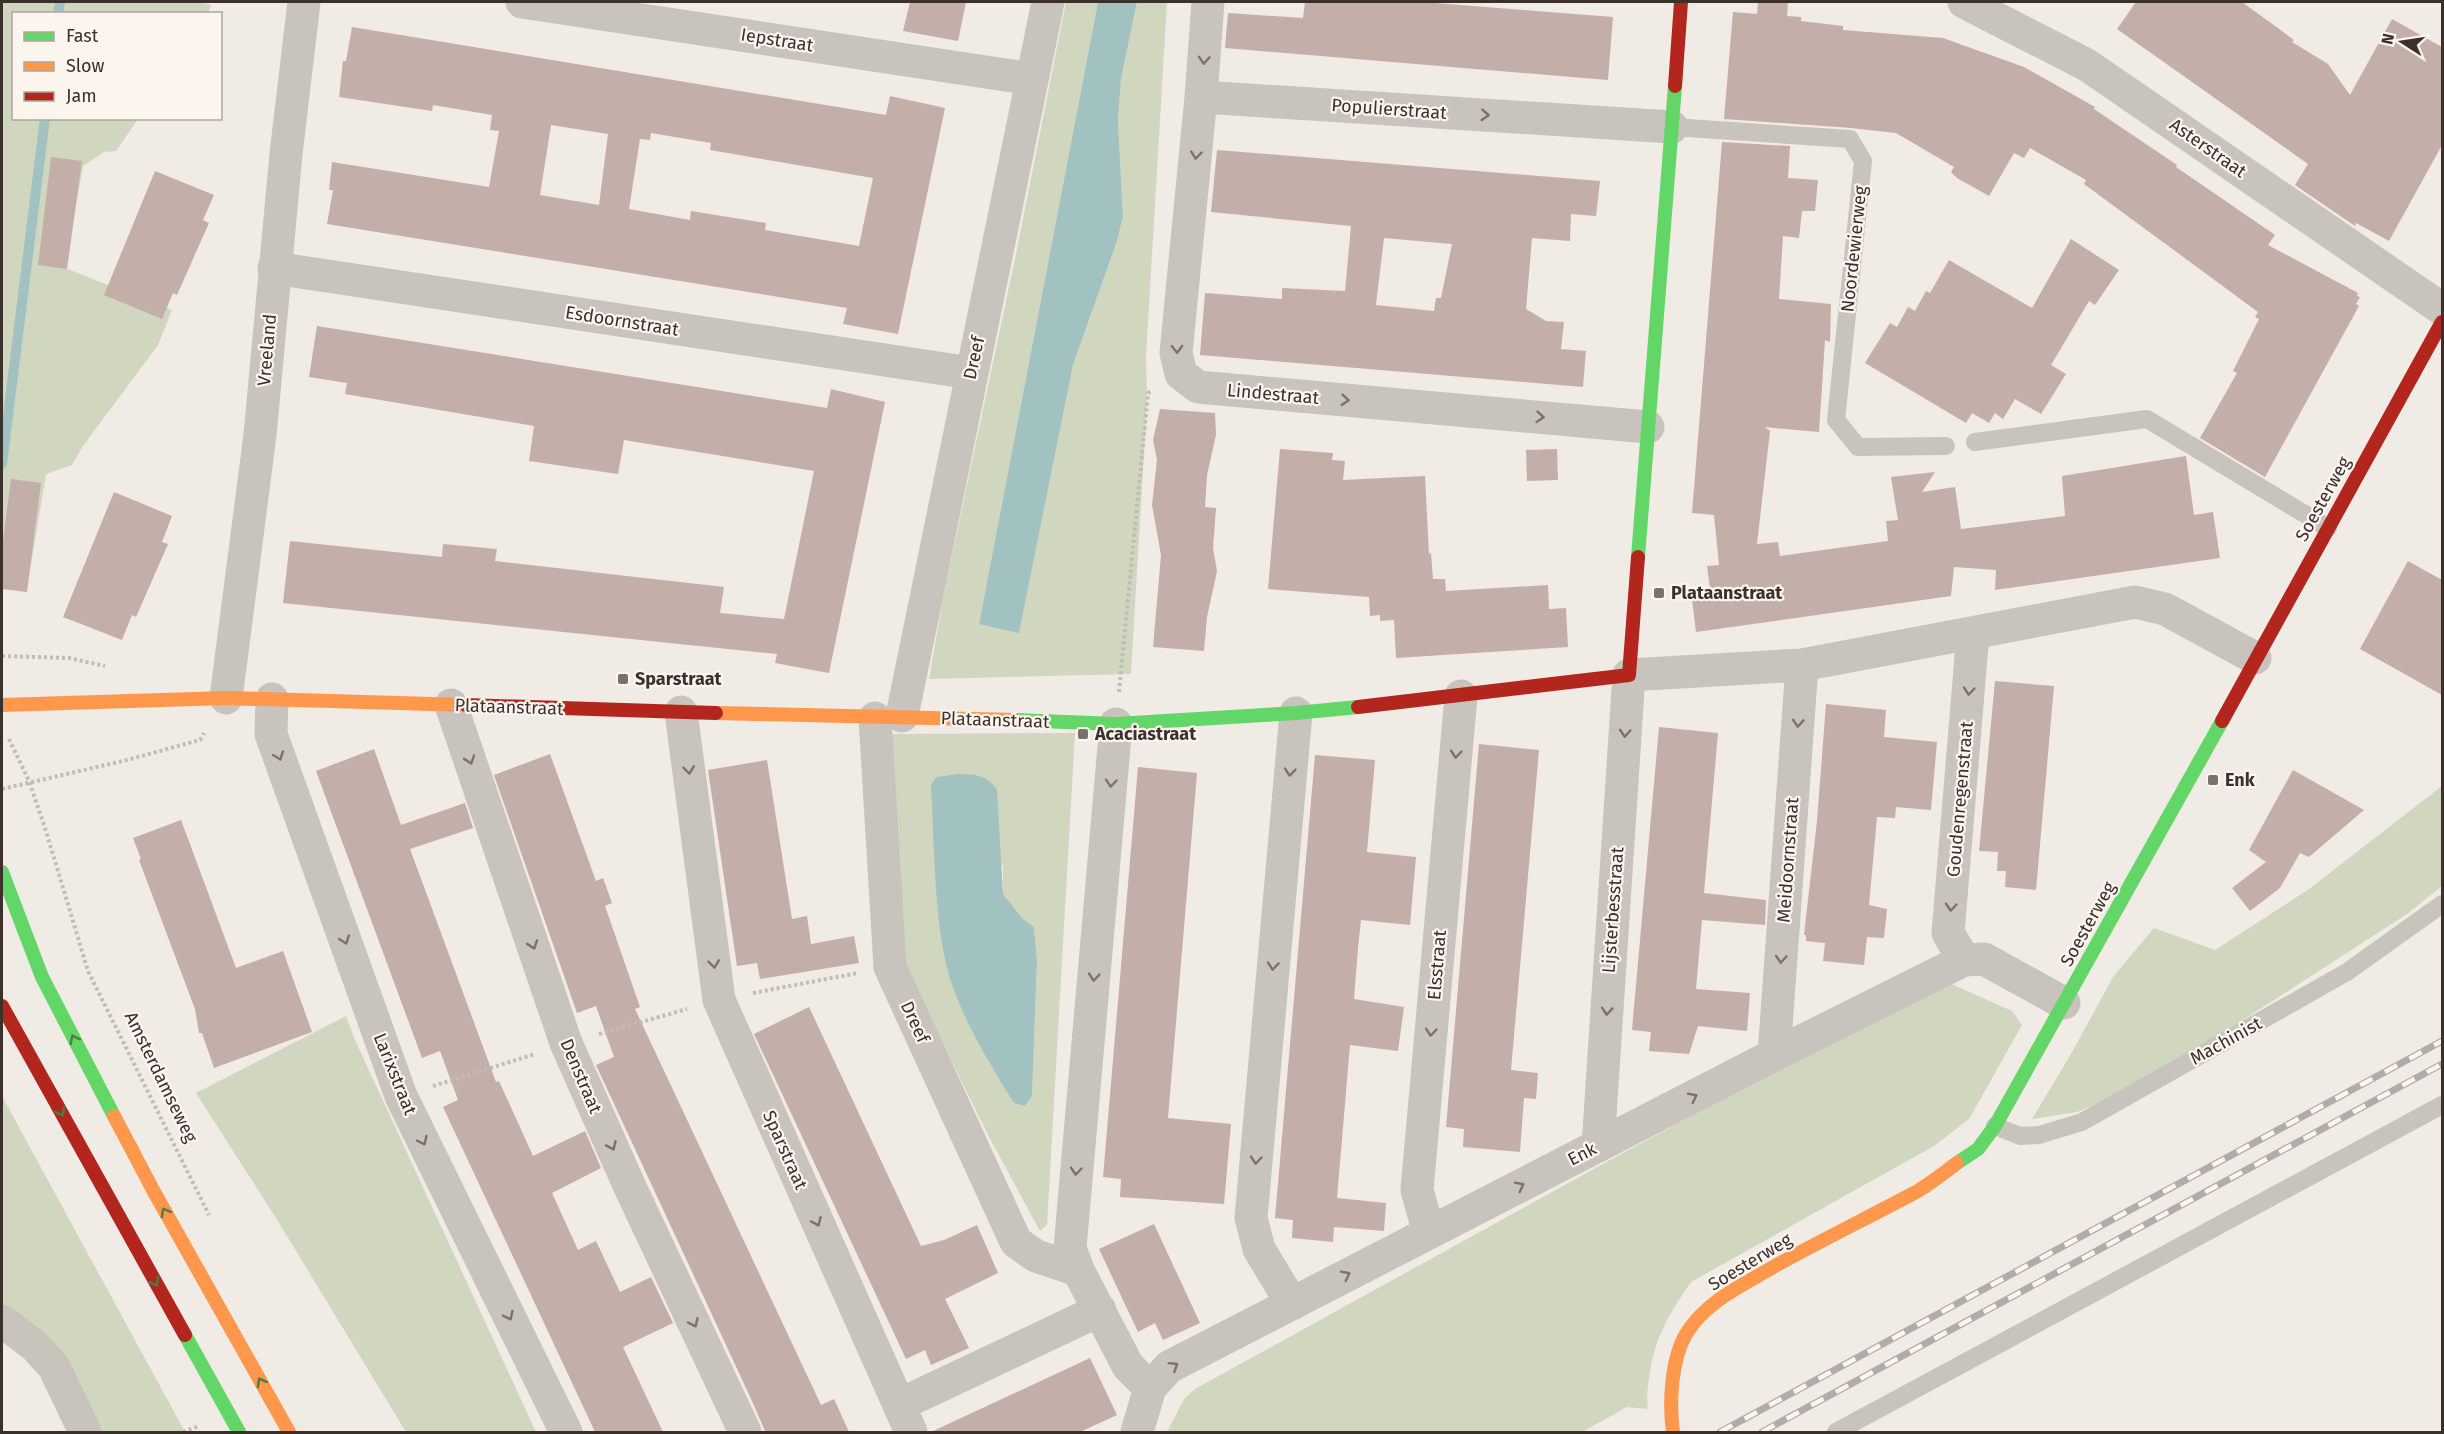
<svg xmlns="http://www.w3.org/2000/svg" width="2444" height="1434" font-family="'Fira Sans',sans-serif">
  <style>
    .green { fill: #d1d6bf; fill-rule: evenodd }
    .water { fill: #a1c2c1 }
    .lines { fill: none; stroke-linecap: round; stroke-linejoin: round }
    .stream { stroke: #a1c2c1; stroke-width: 10 }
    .building { fill: #c3afa7; fill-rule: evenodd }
    .path { stroke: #c2bbb6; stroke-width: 4; stroke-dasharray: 3 3; stroke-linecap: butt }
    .lane { stroke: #c9c3be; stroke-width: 18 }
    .street { stroke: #c9c3be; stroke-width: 33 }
    .fast { stroke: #63d668; stroke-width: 14 }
    .slow { stroke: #ff974d; stroke-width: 14 }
    .jam { stroke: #b3261e; stroke-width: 14 }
    .rail-casing { stroke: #b1aca8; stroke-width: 7 }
    .rail { stroke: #fbf5ee; stroke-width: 4.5; stroke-dasharray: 14; stroke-linecap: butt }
    .oneway { stroke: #7b726d }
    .oneway2 { stroke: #4d7b46 }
    .poi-dot { fill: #7a716c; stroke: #fbf5ee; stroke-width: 2 }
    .labels { text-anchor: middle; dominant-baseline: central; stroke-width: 4.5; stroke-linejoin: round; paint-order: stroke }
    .street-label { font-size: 18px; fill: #3b302b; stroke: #fbf5ee }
    .poi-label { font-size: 18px; font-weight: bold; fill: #3b302b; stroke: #fbf5ee; text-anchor: start }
  </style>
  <rect width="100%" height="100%" fill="#f0ebe5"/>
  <!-- green -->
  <path class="green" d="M2 2H200L211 5 208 14H14V118L138 119 116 151 104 152 83 166 65 268 172 310 158 345 83 446 72 465 46 474 27 589 2 584Z
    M1066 2H1098L979 624 1019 632 1073 365 1117 241 1123 217 1118 120 1121 79 1137 2H1167L1146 356 1147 401 1131 674 929 679 943 598 1016 254Z
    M1075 733 1047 1225 1040 1231 989 1137 894 944 889 734ZM957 774 1003 866V894L1023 919 1034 927 1037 961 1032 1096 1025 1106 931 784 938 777Z
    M2442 786V886L2407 914 2229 1029 2147 1075 2115 1097 2077 1112 2032 1119 2071 1054 2113 977 2154 928 2215 950 2309 889Z
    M1941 982 1949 983 2012 1011 2022 1025 1969 1119 1934 1146 1691 1282C1670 1313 1656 1334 1650 1372 1648 1385 1646 1396 1648 1409L1627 1407 1582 1432H1167L1184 1399 1195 1389 1621 1154Z
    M346 1016 355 1040 536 1432H406L276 1218 196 1093Z
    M2 1096 185 1432H99L38 1329 2 1304Z"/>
  <!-- water -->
  <path class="water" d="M1098 2H1137L1121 79 1118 120 1123 217 1117 241 1073 365 1019 633 979 624Z
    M957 774C975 774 987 775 997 790L1003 894 1023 919 1034 927 1037 961 1032 1096 1025 1106 1014 1103C987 1060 953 1004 944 954 934 901 934 838 931 784L937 777Z"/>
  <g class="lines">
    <!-- stream -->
    <path class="stream" d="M58 14 60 2
      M2 464 45 118"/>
  </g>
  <!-- building -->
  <path class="building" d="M910 2H966L958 41 903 31Z
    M1305 2H1423L1613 17 1608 80 1225 48 1228 13 1303 18Z
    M1758 2H1788L1787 16 1801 17V21L1843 26V30L1943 38 2024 67 2095 107 2094 109 2177 165 2176 167 2275 235 2268 245 2358 293 2357 296 2360 297 2356 304 2359 306 2265 477 2200 438 2237 373 2233 371 2259 319 2255 317 2258 312 2084 184 2086 180 2030 148 2024 158 2014 153 1989 196 1957 178 1951 172 1954 167 1896 133 1851 128 1724 119 1733 12 1757 14Z
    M2136 2H2242L2294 40 2292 42 2328 64 2350 95 2392 19 2442 47V145L2389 241 2356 223 2355 226 2295 185 2308 164 2117 29Z
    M352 27 886 115 890 96 945 108 898 334 843 324 847 308 327 224 333 190H329L332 162 489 187 499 131 490 130 492 115 433 105 432 111 339 97 343 61H346ZM551 125 608 134 599 205 540 195ZM651 133 711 143 710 150 873 178 859 246 765 230 766 223 691 211 690 220 629 209 640 139 650 140Z
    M1722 142 1790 146 1788 178 1818 180 1815 211H1802L1799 238 1783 236 1779 299 1831 304 1830 342 1825 340 1819 432 1765 427 1770 431 1757 544 1778 542 1780 556 1888 541 1886 521 1898 520 1891 477 1935 472 1922 492 1955 487 1961 529 2065 516 2062 476 2186 456 2194 515 2213 512 2220 558 1995 590 1996 570 1954 567 1951 596 1696 632 1692 599 1711 596 1707 566 1719 565 1714 515 1692 513Z
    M1217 150 1600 181 1596 216 1571 214 1570 241 1532 238 1526 309 1546 321 1564 322 1561 349 1586 351 1583 387 1200 355 1205 293 1282 299V288L1345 291 1351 226 1211 212ZM1384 238 1452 244 1441 298H1436L1434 311 1376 305Z
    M51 157 82 161 67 269 38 265Z
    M155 171 214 195 203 220 209 223 177 295 173 293 162 319 104 295Z
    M2071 239 2119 270 2095 305 2089 301 2051 365 2066 374 2041 414 2015 399 2003 419 1995 413 1989 423 1972 413 1966 423 1865 363 1890 323 1897 327 1908 307 1915 311 1926 291 1930 293 1949 260 2032 308Z
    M317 326 827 408 831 389 885 402 829 673 775 663 777 654 283 603 290 541 442 557 443 544 497 549 495 561 724 587 720 613 784 619 814 471 624 440 618 474 529 461 534 426 345 394 347 383 309 377Z
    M1160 409 1215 413 1216 435 1207 475 1205 507 1216 508 1213 548 1217 571 1207 617 1204 651 1153 647 1161 555 1152 505 1157 460 1153 440Z
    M1280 449 1333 453 1332 460 1345 461 1343 480 1425 476 1429 554 1431 553 1433 579H1445L1446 591 1548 585 1549 609 1566 608 1568 647 1396 658 1394 620 1380 621V615L1370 616 1369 597 1268 589Z
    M1557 449 1558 480 1527 481 1526 450Z
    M11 479 41 483 27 592 2 589V549Z
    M114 492 172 516 162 542 168 544 136 617 132 615 122 640 63 617Z
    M2408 561 2442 580V695L2360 649Z
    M1995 681 2054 686 2036 890 2005 887 2006 871H1997L1998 852 1979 851Z
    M1826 704 1886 710 1884 737 1937 742 1931 810 1896 807 1895 818 1877 817 1869 905 1887 909 1884 938 1867 937 1864 965 1823 961 1825 943 1806 941V935H1804L1817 821Z
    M1659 727 1718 733 1704 893 1766 900 1765 925 1702 920 1696 989 1750 993 1747 1031 1698 1026 1689 1054 1649 1051 1651 1032 1632 1030Z
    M1479 744 1539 750 1511 1070 1538 1073 1536 1099 1524 1098 1520 1152 1463 1147 1464 1129 1446 1127Z
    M374 749 401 825 465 803 473 828 410 849 496 1082 499 1081 533 1156 585 1131 601 1168 552 1193 578 1250 596 1241 620 1292 651 1277 673 1323 623 1347 663 1432H595L443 1107 458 1100 440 1051 422 1058 316 771Z
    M550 754 596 881 603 878 612 903 605 906 640 1007 635 1009 821 1405 834 1399 849 1432H764L765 1431 752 1401 596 1065 614 1057 596 1006 577 1013 494 775Z
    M1315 755 1375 760 1367 852 1416 857 1410 925 1361 920 1358 948 1354 999 1404 1007 1398 1051 1350 1045 1337 1198 1386 1203 1384 1231 1334 1227 1333 1242 1292 1238 1293 1220 1275 1218Z
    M767 760 792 919 807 916 811 944 854 936 859 963 760 979 757 963 737 966 708 770Z
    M1138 767 1197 773 1168 1118 1231 1124 1224 1204 1120 1197 1121 1179 1103 1177Z
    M2293 770 2364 810 2309 857 2300 853 2280 888 2250 911 2232 888 2266 862 2249 850Z
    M181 820 236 968 283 951 312 1032 214 1068 202 1033H199L195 1009 139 860 141 859 133 838Z
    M809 1007 921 1246 944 1240 977 1225 998 1273 945 1299 969 1348 931 1365 925 1350 906 1359 754 1034Z
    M1154 1224 1200 1323 1163 1340 1155 1323 1138 1332 1099 1249Z
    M1090 1358 1117 1415 1080 1432H931Z"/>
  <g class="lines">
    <!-- path -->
    <path class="path" d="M2 656 69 658 105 666
      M1119 692 1148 393 1152 391
      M9 739 29 781 45 828 88 971 209 1215
      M2 789 127 760 200 740 204 733
      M753 993 858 973
      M599 1034 687 1009
      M433 1086 535 1054
      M183 1432 199 1426"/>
    <!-- lane -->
    <path class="lane" d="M1672 127 1850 139 1863 161 1836 420 1858 447 1946 446
      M1975 442 2147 419 2328 528
      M1995 1126 2020 1136 2039 1135 2082 1122 2347 972 2442 904
      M1836 1432 2442 1105"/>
    <!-- street -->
    <path class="street" d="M522 2 1032 79
      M1208 2 1201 97 1672 127
      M1964 2 2087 65 2442 309
      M1201 97 1176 353 1181 374 1198 387 1648 427
      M274 268 971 373
      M226 698 260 435 286 154 304 2
      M272 699 271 734 401 1096 566 1432
      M451 705 566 1043 629 1185 745 1432
      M681 712 719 1000 911 1432
      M902 716 1048 2
      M875 718 890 967 1016 1242 1036 1256 1078 1270
      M1116 724 1070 1248 1078 1270 1128 1366 1150 1388
      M1964 960 1948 933 1973 633
      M1774 1055 1802 665
      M1598 1146 1629 675 1802 665 2135 602 2165 609 2255 658
      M1429 1233 1417 1190 1461 696
      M1292 1304 1259 1249 1251 1218 1296 713
      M2 1321 35 1346 54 1367 85 1432
      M899 1405 1100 1310
      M1137 1432 1150 1388 1169 1367 1774 1055 1964 960 1984 959 2064 1003"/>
    <!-- fast -->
    <path class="fast" d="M1638 557 1675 86
      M1015 720 1116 724 1296 713 1358 707
      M2 872 42 977 114 1116
      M1957 1163 1978 1149 1995 1126 2222 721
      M185 1335 239 1432"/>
    <!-- slow -->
    <path class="slow" d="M2 705 226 698 466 705
      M716 713 1015 720
      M114 1116 153 1190 289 1432
      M1673 1432C1669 1403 1671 1360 1686 1334 1706 1301 1743 1285 1775 1266 1822 1240 1869 1217 1916 1192 1930 1184 1944 1173 1957 1163"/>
    <!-- jam -->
    <path class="jam" d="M1675 86 1681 2
      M466 705 716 713
      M1358 707 1629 675 1638 557
      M2222 721 2442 322
      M2 1006 185 1335"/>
    <defs>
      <path id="rail" d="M1720 1432 2442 1041
        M1762 1432 2442 1064"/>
    </defs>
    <!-- rail casing -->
    <use href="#rail" class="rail-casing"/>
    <!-- rail -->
    <use href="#rail" class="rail"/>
  </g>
  <!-- one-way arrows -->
  <defs><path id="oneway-chevron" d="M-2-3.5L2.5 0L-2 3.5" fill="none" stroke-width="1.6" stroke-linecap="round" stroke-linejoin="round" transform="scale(1.5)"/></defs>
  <g class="oneway">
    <use href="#oneway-chevron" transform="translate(1204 60) rotate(94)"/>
    <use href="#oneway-chevron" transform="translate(1485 115) rotate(4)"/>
    <use href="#oneway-chevron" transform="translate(1196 155) rotate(96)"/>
    <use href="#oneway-chevron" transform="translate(1177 349) rotate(89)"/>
    <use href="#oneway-chevron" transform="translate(1345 400) rotate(5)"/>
    <use href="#oneway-chevron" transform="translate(1540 417) rotate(5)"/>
    <use href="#oneway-chevron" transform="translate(1969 691) rotate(95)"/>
    <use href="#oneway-chevron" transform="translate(1798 723) rotate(94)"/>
    <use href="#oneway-chevron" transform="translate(1625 733) rotate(94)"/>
    <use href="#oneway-chevron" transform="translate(1456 754) rotate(95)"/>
    <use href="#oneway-chevron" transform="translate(279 756) rotate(70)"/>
    <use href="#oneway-chevron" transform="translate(470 760) rotate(71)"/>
    <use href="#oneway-chevron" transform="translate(689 770) rotate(83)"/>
    <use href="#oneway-chevron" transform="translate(1290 772) rotate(95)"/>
    <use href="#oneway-chevron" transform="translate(1111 783) rotate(95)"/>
    <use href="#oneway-chevron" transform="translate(1951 907) rotate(95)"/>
    <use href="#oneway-chevron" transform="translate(345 940) rotate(70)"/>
    <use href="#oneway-chevron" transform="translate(533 945) rotate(71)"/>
    <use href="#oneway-chevron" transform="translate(1781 959) rotate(94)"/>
    <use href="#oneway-chevron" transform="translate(714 964) rotate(83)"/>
    <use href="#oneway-chevron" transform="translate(1273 966) rotate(95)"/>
    <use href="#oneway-chevron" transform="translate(1094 977) rotate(95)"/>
    <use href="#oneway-chevron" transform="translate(1607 1011) rotate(94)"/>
    <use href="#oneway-chevron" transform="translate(1431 1032) rotate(95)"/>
    <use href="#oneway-chevron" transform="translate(1693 1097) rotate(-27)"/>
    <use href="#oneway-chevron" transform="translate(423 1141) rotate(64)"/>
    <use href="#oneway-chevron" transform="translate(612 1146) rotate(66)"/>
    <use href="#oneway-chevron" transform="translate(1256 1160) rotate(95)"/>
    <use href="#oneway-chevron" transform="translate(1076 1171) rotate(95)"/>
    <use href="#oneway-chevron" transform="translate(1520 1186) rotate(-27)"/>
    <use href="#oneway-chevron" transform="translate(817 1222) rotate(66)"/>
    <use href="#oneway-chevron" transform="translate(1346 1275) rotate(-27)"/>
    <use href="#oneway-chevron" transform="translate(509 1316) rotate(64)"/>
    <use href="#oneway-chevron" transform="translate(694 1323) rotate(65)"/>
    <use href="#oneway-chevron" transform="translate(1174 1366) rotate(-32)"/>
  </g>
  <g class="oneway2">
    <use href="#oneway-chevron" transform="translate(74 1039) rotate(-117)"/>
    <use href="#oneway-chevron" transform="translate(61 1112) rotate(61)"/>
    <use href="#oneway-chevron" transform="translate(165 1212) rotate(-119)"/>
    <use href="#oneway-chevron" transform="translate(155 1282) rotate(61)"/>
    <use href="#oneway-chevron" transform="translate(261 1382) rotate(-119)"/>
  </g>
  <!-- markers -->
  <g class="poi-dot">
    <rect x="1653" y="587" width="12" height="12" rx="3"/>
    <rect x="617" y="673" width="12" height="12" rx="3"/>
    <rect x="1077" y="728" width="12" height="12" rx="3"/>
    <rect x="2207" y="774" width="12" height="12" rx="3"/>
  </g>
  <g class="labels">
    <!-- street labels -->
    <g class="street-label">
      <text transform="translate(777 40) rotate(9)">Iepstraat</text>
      <text transform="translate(1389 109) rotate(4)">Populierstraat</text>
      <text transform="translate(2208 148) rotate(35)">Asterstraat</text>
      <text transform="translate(1854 249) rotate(-84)">Noordewierweg</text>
      <text transform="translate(622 321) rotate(9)">Esdoornstraat</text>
      <text transform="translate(267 350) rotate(-85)">Vreeland</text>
      <text transform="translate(974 358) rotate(-78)">Dreef</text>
      <text transform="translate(1273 394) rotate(5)">Lindestraat</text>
      <text transform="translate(2323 499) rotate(-61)">Soesterweg</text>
      <text transform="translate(509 707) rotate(2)">Plataanstraat</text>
      <text transform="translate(995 720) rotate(2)">Plataanstraat</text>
      <text transform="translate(1960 799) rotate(-85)">Goudenregenstraat</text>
      <text transform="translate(1788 860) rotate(-86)">Meidoornstraat</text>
      <text transform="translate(1613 910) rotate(-86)">Lijsterbesstraat</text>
      <text transform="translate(2088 924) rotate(-61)">Soesterweg</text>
      <text transform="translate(1437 965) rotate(-85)">Elsstraat</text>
      <text transform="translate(915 1022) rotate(65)">Dreef</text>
      <text transform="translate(2226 1041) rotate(-29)">Machinist</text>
      <text transform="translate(395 1074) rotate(68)">Larixstraat</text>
      <text transform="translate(581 1076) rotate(67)">Denstraat</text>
      <text transform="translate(161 1077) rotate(64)">Amsterdamseweg</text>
      <text transform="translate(785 1150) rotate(66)">Sparstraat</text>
      <text transform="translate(1582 1154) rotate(-27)">Enk</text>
      <text transform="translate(1750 1262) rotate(-31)">Soesterweg</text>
    </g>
    <!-- poi labels -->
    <g class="poi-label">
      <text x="1671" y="593">Plataanstraat</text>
      <text x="635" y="679">Sparstraat</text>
      <text x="1095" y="734">Acaciastraat</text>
      <text x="2225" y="780">Enk</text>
    </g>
  </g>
  <!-- border -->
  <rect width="2444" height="1434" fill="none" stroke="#3b302b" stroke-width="6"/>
  <!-- legend -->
  <rect x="12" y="12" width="210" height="108" fill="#fbf5ee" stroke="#aea6a0" stroke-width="1.5"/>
  <rect x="24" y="32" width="30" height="9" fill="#63d668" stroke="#aea6a0" stroke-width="1.5"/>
  <text x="66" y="42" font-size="18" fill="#3b302b">Fast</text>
  <rect x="24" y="62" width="30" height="9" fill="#ff974d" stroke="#aea6a0" stroke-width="1.5"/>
  <text x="66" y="72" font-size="18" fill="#3b302b">Slow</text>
  <rect x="24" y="92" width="30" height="9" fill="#b3261e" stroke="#aea6a0" stroke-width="1.5"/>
  <text x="66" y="102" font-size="18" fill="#3b302b">Jam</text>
  <!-- north arrow -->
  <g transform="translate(2402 42) rotate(282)" stroke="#fbf5ee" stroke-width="4.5" paint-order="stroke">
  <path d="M0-4.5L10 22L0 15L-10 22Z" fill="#3b302b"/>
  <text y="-9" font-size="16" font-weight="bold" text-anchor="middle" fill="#3b302b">N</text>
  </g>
</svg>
